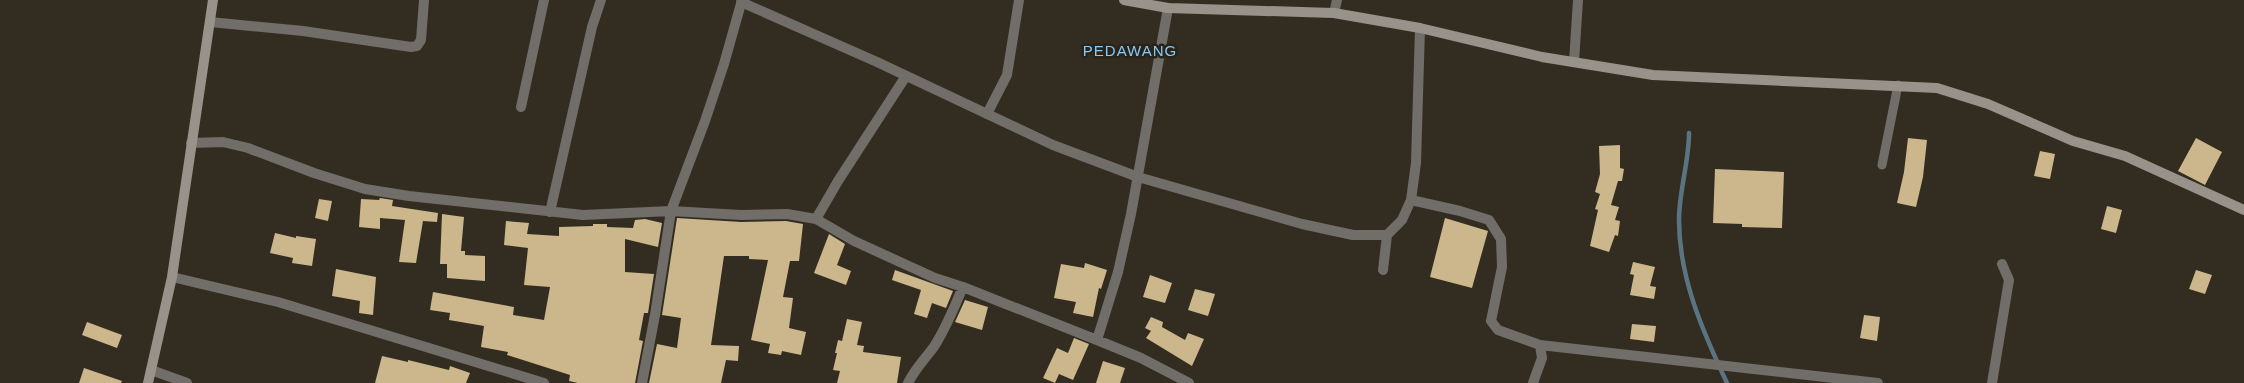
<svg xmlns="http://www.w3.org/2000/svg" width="2244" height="383" font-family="Arial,sans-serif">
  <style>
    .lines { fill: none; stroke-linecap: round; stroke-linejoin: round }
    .stream { stroke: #5a7484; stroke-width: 4.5 }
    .building { fill: #ccb68b }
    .lane { stroke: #716e69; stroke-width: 9 }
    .street { stroke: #716e69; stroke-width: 10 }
    .secondary { stroke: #98938a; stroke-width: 10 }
    .labels { text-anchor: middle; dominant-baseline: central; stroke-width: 5; stroke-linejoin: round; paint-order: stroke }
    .quarter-label { font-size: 15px; letter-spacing: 1px; fill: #85cafd; stroke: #292318 }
  </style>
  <rect width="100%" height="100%" fill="#332d21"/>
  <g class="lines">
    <!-- stream -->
    <path class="stream" d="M1689 133C1689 162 1679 191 1679 220 1679 278 1703 332 1727 383"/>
  </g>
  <!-- building -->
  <path class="building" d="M1908 138 1927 140 1923 177 1916 207 1897 203 1904 172Z
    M2196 138 2222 152 2205 185 2178 171Z
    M1620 145V168L1624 169 1622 181H1618L1611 205 1619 207 1615 220 1620 221 1618 236 1615 235 1609 252 1590 246 1598 210 1595 209 1600 194 1595 192 1600 174 1599 146Z
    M2040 151 2055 154 2050 179 2034 176Z
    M1715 169 1784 172 1782 228 1742 227V224L1713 223Z
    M380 198 393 200 392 206 438 213 437 222 423 221 416 263 399 262 405 220 380 218V229L359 227 361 199 379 200Z
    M319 199 332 201 328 221 315 218Z
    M2107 206 2122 210 2116 233 2101 229Z
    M442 214 464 217 461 251H465V255L485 256V281L447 278V264H440Z
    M677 218 741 222 786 221 803 224 799 261H790L783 297 793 298 789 328 806 332 801 355 782 351 781 355 768 353 770 344 751 340 768 260 749 259V256H724L711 345 739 346 738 361 726 360 721 383H649L657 344 677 348 681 318 662 315Z
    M1445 218 1488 231 1472 288 1430 277Z
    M645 219 662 223 658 247 625 239V272L654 274 648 313H644L639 340 643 341 635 383H578L569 381 570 375 507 355 508 352 481 347 484 326 449 320 450 313 430 310 433 292 514 307 513 315 544 320 550 287 524 285 528 248 504 245 506 221 529 223 527 234 559 236V227L593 226V224H607V227L633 228 635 220Z
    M275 233 296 238V236L316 239 312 266 292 263 293 258 270 253Z
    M829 234 845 244 837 265 851 271 846 285 814 273Z
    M1633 262 1655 267 1650 286 1656 287 1654 299 1630 295 1634 275 1630 274Z
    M1085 263 1107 270 1101 289 1099 288 1093 317 1073 313 1076 302 1054 298 1061 264 1084 268Z
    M336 269 376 277 373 315 359 313 360 301 332 296Z
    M895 270 953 291 946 308 932 303 927 318 914 314 921 290 892 280Z
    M2196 270 2212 275 2205 294 2189 289Z
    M1150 275 1172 283 1165 303 1143 297Z
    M1195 289 1215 294 1208 316 1188 310Z
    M965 300 988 307 982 330 955 322Z
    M1864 315 1880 317 1877 341 1860 338Z
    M1151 317 1163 322 1162 327 1185 340 1188 333 1204 339 1192 366 1146 338 1151 331 1145 328Z
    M847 319 862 322 857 345 864 346 863 352 901 357 897 383H837L840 371 833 370 837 353H835L838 340 842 341Z
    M87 322 122 335 117 348 82 335Z
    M1632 324 1656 326 1654 342 1630 339Z
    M1074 338 1089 344 1073 380 1059 374 1055 383 1043 378 1057 348 1068 353Z
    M382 356 408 362V360L449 370 450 366 470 373 466 383H375Z
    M1103 361 1125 368 1120 383H1096Z
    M84 368 122 381 121 383H79Z"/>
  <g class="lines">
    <!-- lane -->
    <path class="lane" d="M1882 165 1898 85"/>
    <!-- street -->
    <path class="street" d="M741 2 877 62 1053 145 1138 177 1302 224 1353 235H1387L1402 220 1411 200 1416 163 1420 28
      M1334 13 1337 0
      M210 22 303 31 411 47 417 46 421 40 424 0
      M1574 62 1578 0
      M521 107 544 0
      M987 114 1007 75 1019 0
      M191 143 223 142 248 148 314 173 365 189 409 196 583 215 671 211 741 215 787 214 816 219 854 241 935 278 963 287 1097 340 1141 358 1189 383
      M1411 200 1460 211 1489 220 1501 239 1502 267 1491 321 1498 330 1540 345 1542 358 1533 383
      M550 212 592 27 601 0
      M816 219 838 181 906 76
      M1383 270 1387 235
      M172 277 278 302 544 383
      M1097 340 1118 272 1131 214 1168 8
      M1540 345 1878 383
      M151 370 187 383
      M642 383 655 315 671 211 705 121 724 64 742 0
      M908 383C915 369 924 360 933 348 946 329 954 307 963 287
      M1992 383 2009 280 2002 264"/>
    <!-- secondary -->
    <path class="secondary" d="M1124 0 1168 8 1334 13 1420 28 1542 57 1653 75 1937 88 1988 104 2073 141 2125 156 2244 210
      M148 383 172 277 213 0"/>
  </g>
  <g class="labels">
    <!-- quarter labels -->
    <g class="quarter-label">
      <text x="1130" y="50">PEDAWANG</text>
    </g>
  </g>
</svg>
